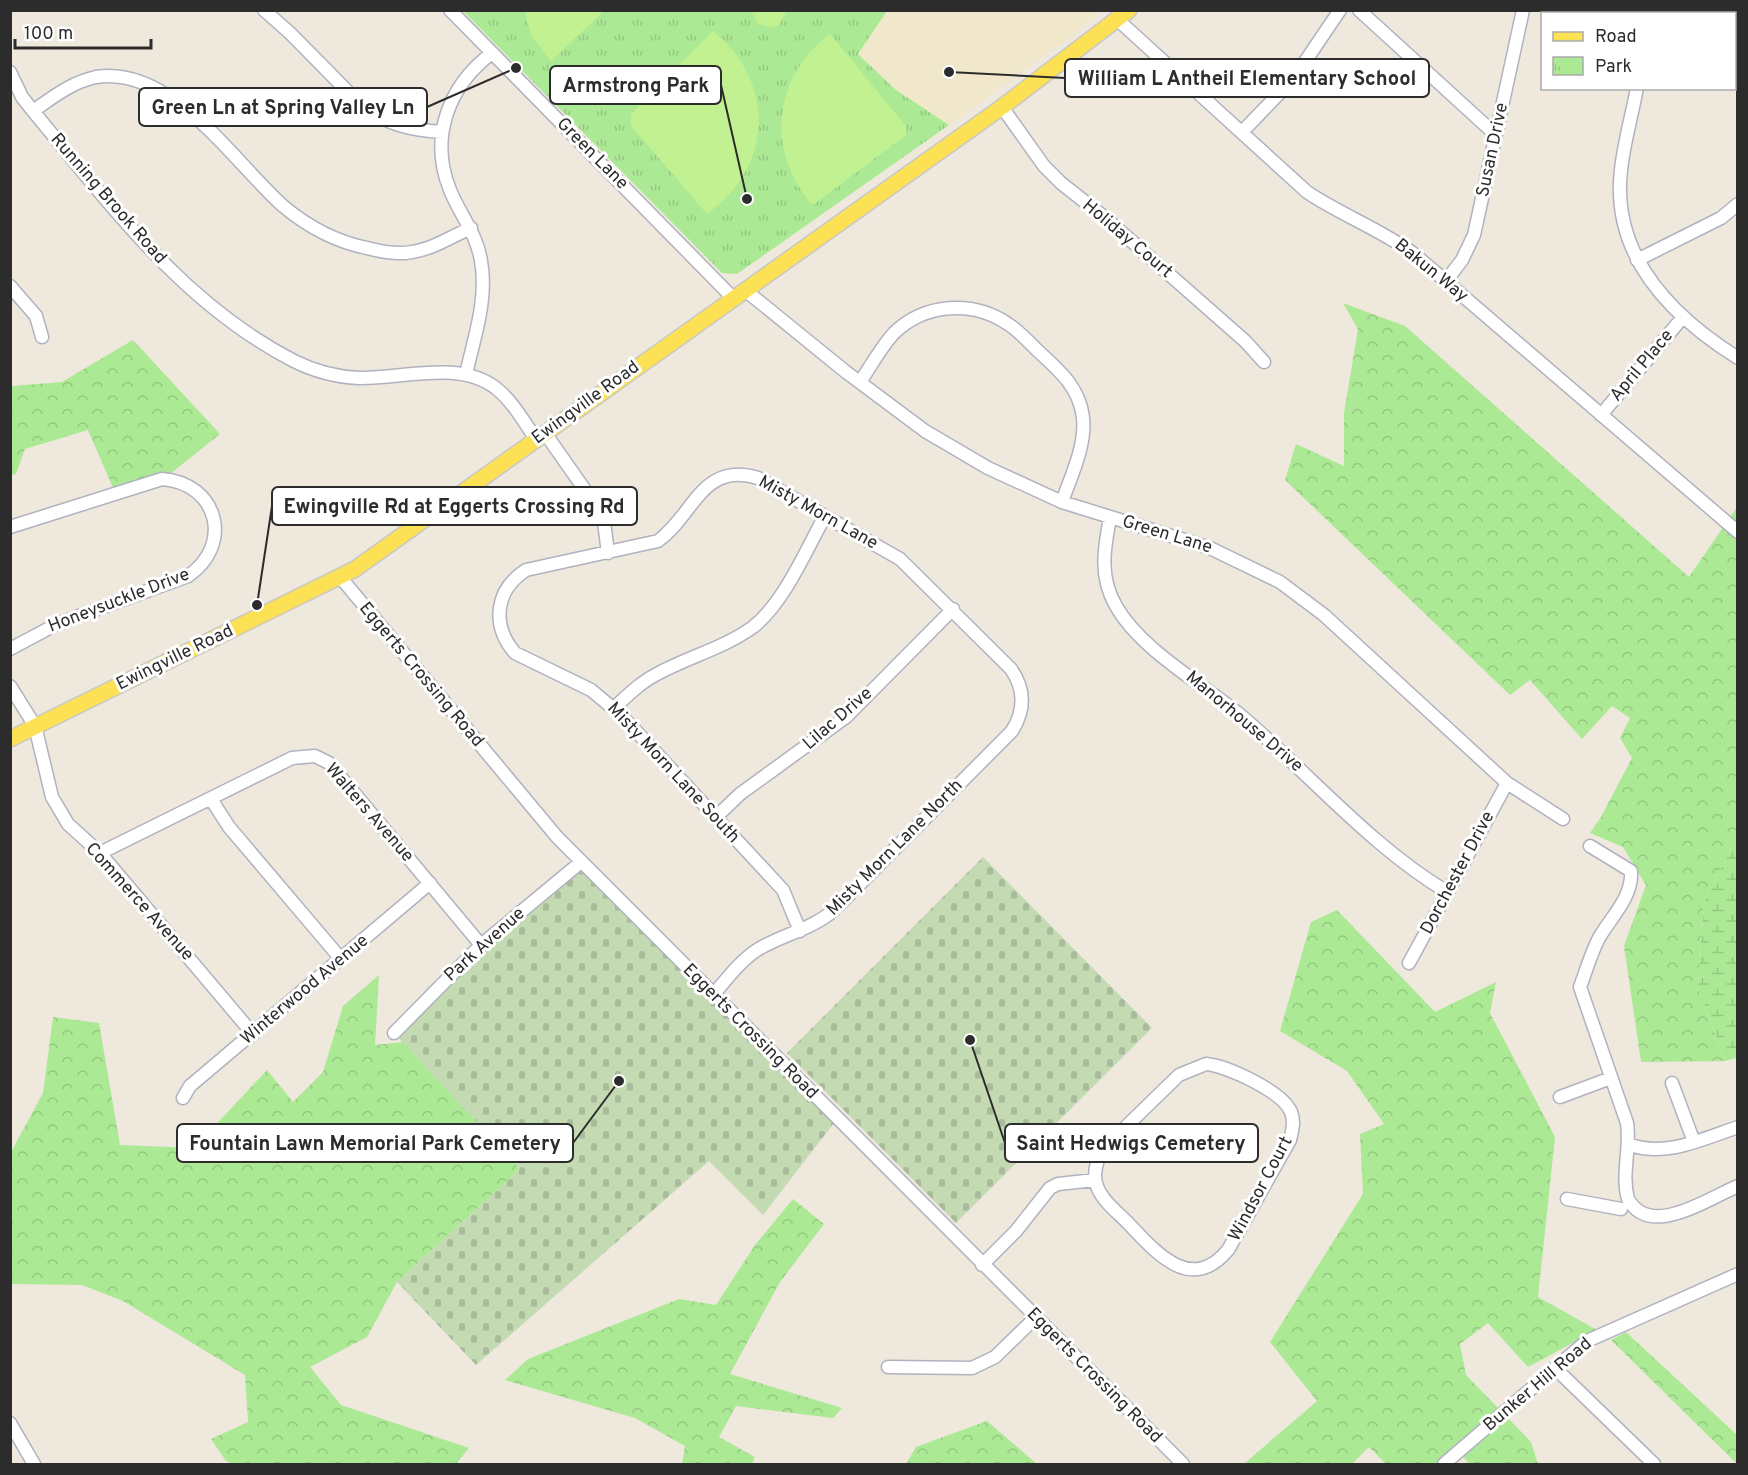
<svg xmlns="http://www.w3.org/2000/svg" width="1748" height="1475" font-family="Overpass,sans-serif">
  <style>
    .education { fill: #f1e8cb }
    .forest { fill: url(#forest-crowns) }
    .wetland { fill: url(#wetland-marsh) }
    .cemetery { fill: url(#cemetery-stones) }
    .park { fill: url(#park-tufts) }
    .pitch { fill: #c1f190 }
    .lines { fill: none; stroke-linecap: round; stroke-linejoin: round }
    .minor-casing { stroke: #b1b2c0; stroke-width: 15 }
    .major-casing { stroke: #c8c8c8; stroke-width: 18 }
    .minor { stroke: #fff; stroke-width: 12 }
    .major { stroke: #fce154; stroke-width: 15 }
    .labels { text-anchor: middle; dominant-baseline: central; stroke-width: 6; stroke-linejoin: round; paint-order: stroke }
    .street-label { font-size: 18px; fill: #2c2c2c; stroke: #fff }
    .leader { fill: none; stroke: #2c2c2c; stroke-width: 2 }
    .callout-dot { fill: #2c2c2c; stroke: #fff; stroke-width: 2 }
    .callout { fill: #fff; stroke: #2c2c2c; stroke-width: 2 }
    .callout-label { font-size: 20px; text-anchor: middle; font-weight: bold; fill: #2c2c2c }
  </style>
  <defs>
    <pattern id="forest-crowns" width="20" height="18" patternUnits="userSpaceOnUse" patternTransform="scale(1.5)"><rect width="20" height="18" fill="#ace995"/><path d="M2 6a3 3 0 1 1 6 0M12 15a3 3 0 1 1 6 0" fill="none" stroke="#94c881"/></pattern>
    <pattern id="wetland-marsh" width="20" height="14" patternUnits="userSpaceOnUse" patternTransform="scale(1.5)"><rect width="20" height="14" fill="#ace995"/><path d="M1 5h8M5 5V1M11 12h8M15 12V8" fill="none" stroke="#94c881"/></pattern>
    <pattern id="cemetery-stones" width="16" height="16" patternUnits="userSpaceOnUse" patternTransform="scale(1.5)"><rect width="16" height="16" fill="#c3dab3"/><path d="M2 7V4a2 2 0 0 1 4 0v3zM10 15v-3a2 2 0 0 1 4 0v3z" fill="#a8bb9a"/></pattern>
    <pattern id="park-tufts" width="24" height="20" patternUnits="userSpaceOnUse" patternTransform="scale(1.5)"><rect width="24" height="20" fill="#ace995"/><path d="M3 7l-1-3M5 7V3M7 7l1-3M15 17l-1-3M17 17v-4M19 17l1-3" fill="none" stroke="#94c881"/></pattern>
  </defs>
  <rect width="100%" height="100%" fill="#eee8dd"/>
  <!-- education -->
  <path class="education" d="M887 11H1100L1078 31 949 125 896 90 858 54Z"/>
  <!-- forest -->
  <path class="forest" d="M1343 303 1405 326 1689 577 1737 507V836L1704 903 1698 987 1725 1061 1641 1062 1624 946 1646 885 1623 847 1590 833 1601 817 1632 758 1620 738 1630 718 1612 706 1582 739 1530 680 1510 695 1285 480 1296 444 1344 466V413L1358 329Z
    M133 340 220 434 165 478 114 490 88 430 25 449 16 474 11 475V386L62 382Z
    M1337 910 1435 1012 1496 982 1490 1013 1555 1137 1538 1297 1597 1330 1528 1367 1488 1323 1460 1344 1466 1375 1531 1442 1538 1464H1469L1459 1451 1444 1464H1386L1369 1447 1352 1464H1244L1317 1401 1270 1342 1363 1194 1360 1134 1384 1124 1347 1071 1280 1031 1311 922Z
    M379 975 375 1045 403 1042 520 1169 397 1282 367 1337 310 1367 341 1405 469 1448 456 1464H233L226 1461 211 1439 248 1422 245 1375 123 1301 82 1285 11 1284V1152L43 1093 53 1017 99 1023 120 1145 194 1148 267 1070 293 1102 323 1072 343 1006Z
    M793 1199 824 1224 780 1282 730 1374 842 1408 833 1418 736 1406 719 1437 755 1457 752 1464H682L685 1446 635 1418 505 1380 528 1359 679 1299 716 1305 755 1245Z
    M1626 1332 1737 1435V1464L1611 1340Z
    M987 1421 1037 1464H906L916 1447Z"/>
  <!-- wetland -->
  <path class="wetland" d="M1737 836V1058L1725 1061 1698 987 1704 903Z"/>
  <!-- cemetery -->
  <path class="cemetery" d="M983 857 1152 1028 956 1223 787 1053Z
    M581 862 837 1119 763 1215 709 1161 476 1365 397 1282 520 1169 394 1033 481 945Z"/>
  <!-- park -->
  <path class="park" d="M463 11H887L858 54 896 90 949 125 737 274 722 273Z"/>
  <!-- pitch -->
  <path class="pitch" d="M783 10 786 13 779 25 771 28 758 24 752 13Z
    M524 11V10L604 11 551 61 532 36Z
    M713 31C776 82 774 166 707 214L631 126V114Z
    M830 34 906 126V135L813 205C765 152 773 76 830 34Z"/>
  <g class="lines">
    <defs>
      <path id="minor" d="M264 10 290 33 363 107C388 125 412 130 442 132
        M450 10 733 298
        M1359 10 1496 135
        M1653 14 1654 10
        M1118 20 1307 192C1341 215 1380 229 1414 254L1738 532
        M10 72 22 97 33 111C110 204 183 304 294 361 314 371 336 377 359 378 403 379 460 359 497 389 513 402 524 422 536 439
        M1637 88C1632 115 1624 142 1621 170 1611 255 1671 316 1738 358
        M1002 107 1044 166 1061 183 1104 217 1245 341 1264 362
        M33 111C53 97 72 82 96 77 171 65 233 161 283 206 307 226 337 242 367 248 382 252 397 255 412 252 433 249 452 236 471 228
        M1242 132 1294 78 1340 10
        M1637 260 1721 218 1738 204
        M1446 281 1462 260 1474 235 1523 10
        M10 286 36 316 42 337
        M745 290 846 372 925 431 988 468 1062 502 1210 548 1280 582 1324 615 1507 783 1563 819
        M466 374C474 338 488 299 481 261 477 234 460 215 450 190 429 138 448 86 492 53
        M860 382C871 366 881 347 894 333 925 303 973 300 1008 324 1019 331 1029 342 1038 351 1059 370 1080 388 1083 418 1086 446 1071 476 1062 502
        M1601 415 1683 317
        M545 433 599 510 604 522 608 553
        M1110 518C1104 549 1099 577 1116 606 1140 649 1201 683 1239 714 1309 773 1369 845 1447 892
        M10 527 162 479C218 483 234 545 188 576L57 624 10 649
        M341 578 557 837 1183 1464
        M10 686 35 726 52 797 68 824 100 853 253 1034
        M614 708C628 695 641 682 657 674 688 657 724 648 753 627 784 603 806 550 825 516
        M211 799 229 827 341 959
        M715 818 740 794 846 717 953 609
        M1590 846 1631 871C1633 897 1611 917 1599 938 1591 953 1586 971 1580 987L1627 1123C1631 1148 1621 1174 1628 1199 1650 1239 1707 1199 1738 1186
        M100 853 292 758 315 756 329 763 481 945
        M1409 963 1507 783
        M713 995C726 980 740 961 757 950 781 935 810 930 833 911L1012 731C1025 710 1025 689 1011 669L900 559 758 478C702 461 694 515 658 541L526 570C495 590 491 625 515 653L591 690 621 715 783 890 800 931
        M394 1033 481 945 581 862
        M1206 1064C1227 1066 1282 1091 1291 1112 1295 1122 1292 1131 1290 1140L1228 1250C1190 1295 1155 1251 1127 1222 1116 1211 1100 1199 1096 1183 1093 1171 1098 1158 1104 1148L1179 1075Z
        M1672 1083 1694 1142
        M1560 1097 1611 1078
        M183 1098 190 1086 430 883
        M1630 1145C1667 1157 1702 1139 1738 1127
        M1567 1199 1621 1209
        M982 1265 1016 1231 1050 1188 1058 1184 1095 1180
        M888 1367 972 1368 995 1357 1035 1318
        M1555 1368 1654 1464
        M10 1423 34 1464
        M1444 1464 1587 1341 1738 1274"/>
      <path id="major" d="M10 739 355 569 1002 107 1129 10"/>
    </defs>
    <!-- minor casing -->
    <use href="#minor" class="minor-casing"/>
    <!-- major casing -->
    <use href="#major" class="major-casing"/>
    <!-- minor -->
    <use href="#minor" class="minor"/>
    <!-- major -->
    <use href="#major" class="major"/>
  </g>
  <g class="labels">
    <!-- street labels -->
    <g class="street-label">
      <text transform="translate(1493 150) rotate(-78)">Susan Drive</text>
      <text transform="translate(592 154) rotate(45)">Green Lane</text>
      <text transform="translate(108 199) rotate(49)">Running Brook Road</text>
      <text transform="translate(1127 239) rotate(40)">Holiday Court</text>
      <text transform="translate(1431 271) rotate(39)">Bakun Way</text>
      <text transform="translate(1642 366) rotate(-50)">April Place</text>
      <text transform="translate(586 403) rotate(-36)">Ewingville Road</text>
      <text transform="translate(818 513) rotate(29)">Misty Morn Lane</text>
      <text transform="translate(1167 535) rotate(17)">Green Lane</text>
      <text transform="translate(119 601) rotate(-21)">Honeysuckle Drive</text>
      <text transform="translate(175 658) rotate(-26)">Ewingville Road</text>
      <text transform="translate(421 675) rotate(50)">Eggerts Crossing Road</text>
      <text transform="translate(838 719) rotate(-41)">Lilac Drive</text>
      <text transform="translate(1244 722) rotate(40)">Manorhouse Drive</text>
      <text transform="translate(673 773) rotate(47)">Misty Morn Lane South</text>
      <text transform="translate(369 813) rotate(49)">Walters Avenue</text>
      <text transform="translate(895 848) rotate(-45)">Misty Morn Lane North</text>
      <text transform="translate(1458 873) rotate(-62)">Dorchester Drive</text>
      <text transform="translate(139 902) rotate(48)">Commerce Avenue</text>
      <text transform="translate(485 945) rotate(-42)">Park Avenue</text>
      <text transform="translate(305 990) rotate(-40)">Winterwood Avenue</text>
      <text transform="translate(750 1032) rotate(45)">Eggerts Crossing Road</text>
      <text transform="translate(1261 1189) rotate(-62)">Windsor Court</text>
      <text transform="translate(1094 1376) rotate(45)">Eggerts Crossing Road</text>
      <text transform="translate(1538 1385) rotate(-40)">Bunker Hill Road</text>
    </g>
  </g>
  <!-- callouts -->
  <path class="leader" d="M949 72L1065 78M747 199L721 85M516 68L427 107M257 605L272 506M970 1040L1005 1143M619 1081L573 1143"/>
  <g class="callout-dot">
    <circle cx="949" cy="72" r="6"/>
    <circle cx="747" cy="199" r="6"/>
    <circle cx="516" cy="68" r="6"/>
    <circle cx="257" cy="605" r="6"/>
    <circle cx="970" cy="1040" r="6"/>
    <circle cx="619" cy="1081" r="6"/>
  </g>
  <g class="callout">
    <rect x="1065" y="59" width="364" height="38" rx="6"/>
    <rect x="550" y="66" width="171" height="38" rx="6"/>
    <rect x="139" y="88" width="288" height="38" rx="6"/>
    <rect x="272" y="487" width="365" height="38" rx="6"/>
    <rect x="1005" y="1124" width="253" height="38" rx="6"/>
    <rect x="177" y="1124" width="396" height="38" rx="6"/>
  </g>
  <g class="callout-label">
    <text x="1247" y="85">William L Antheil Elementary School</text>
    <text x="636" y="92">Armstrong Park</text>
    <text x="283" y="114">Green Ln at Spring Valley Ln</text>
    <text x="454" y="513">Ewingville Rd at Eggerts Crossing Rd</text>
    <text x="1131" y="1150">Saint Hedwigs Cemetery</text>
    <text x="375" y="1150">Fountain Lawn Memorial Park Cemetery</text>
  </g>
  <!-- border -->
  <rect width="1748" height="1475" fill="none" stroke="#2c2c2c" stroke-width="24"/>
  <!-- legend -->
  <rect x="1541" y="12" width="195" height="78" fill="#ffffff" stroke="#ababab" stroke-width="1.5"/>
  <rect x="1553" y="32" width="30" height="9" fill="#fce154" stroke="#ababab" stroke-width="1.5"/>
  <text x="1595" y="42" font-size="18" fill="#2c2c2c">Road</text>
  <rect x="1553" y="57" width="30" height="18" fill="url(#park-tufts)" stroke="#ababab" stroke-width="1.5"/>
  <text x="1595" y="72" font-size="18" fill="#2c2c2c">Park</text>
  <!-- scale -->
  <path d="M15 39v9h136v-9" fill="none" stroke="#2c2c2c" stroke-width="3"/>
  <text x="24" y="39" font-size="18" fill="#2c2c2c" stroke="#ffffff" stroke-width="4.5" paint-order="stroke">100 m</text>
</svg>
